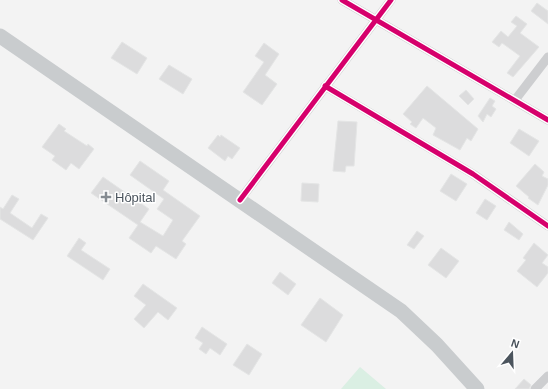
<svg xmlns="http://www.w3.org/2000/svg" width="548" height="389" font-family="Helvetica,sans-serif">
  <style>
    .green { fill: #daefe3 }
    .building { fill: #dcdcdd; stroke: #e4e5e5 }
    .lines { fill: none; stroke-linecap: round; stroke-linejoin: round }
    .minor { stroke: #cdced0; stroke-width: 9 }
    .primary { stroke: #c9ccce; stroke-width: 15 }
    .cycleway-casing { stroke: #fff; stroke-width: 8 }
    .cycleway { stroke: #d6006c; stroke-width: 5 }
    .poi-dot { fill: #868c92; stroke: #fff; stroke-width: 1.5 }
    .labels { text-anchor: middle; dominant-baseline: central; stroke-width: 3; stroke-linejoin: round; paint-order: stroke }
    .poi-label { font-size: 13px; fill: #4b545d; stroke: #fff; text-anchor: start }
  </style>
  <rect width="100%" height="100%" fill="#f3f3f3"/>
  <!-- green -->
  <path class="green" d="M360 367 386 389H341Z"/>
  <!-- building -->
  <path class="building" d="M537 3 548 11V24L531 11Z
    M516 16 527 24 520 33 539 47 513 77 507 73 520 56 502 43 499 47 492 42 501 31 508 37 517 26 511 22Z
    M122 42 147 58 137 74 111 58Z
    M264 43 279 54 265 75 277 84 262 105 243 92 264 62 255 56Z
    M169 65 192 79 183 94 159 79Z
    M427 86 478 129 471 141 467 138 460 150 433 135 436 128 423 118 416 128 410 124 412 122 403 114Z
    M466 90 474 99 468 105 459 96Z
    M490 98 495 101 492 106 496 109 491 117 487 114 483 122 478 116Z
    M338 121 357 122 354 166H346L345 172 333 171Z
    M59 124 66 129 64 131 87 146 88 144 94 149 79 169 71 163 66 170 52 160 55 156 42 147Z
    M519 129 539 141 529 156 510 143Z
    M218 135 220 137 221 135 240 148 232 159 228 156 225 161 208 148Z
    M140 161 169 181 163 190 200 216 182 241 186 244 176 259 156 246 151 253 129 238 138 225 91 193 103 177 149 209 140 222 163 236 173 220 157 209 164 199 130 175Z
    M535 164 544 172 542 176 548 179V185L538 205 528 198 529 197 516 186Z
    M451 174 467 184 456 201 440 191Z
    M302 183 319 184 318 202 301 201Z
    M12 195 19 199 10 213 32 228 41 214 48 218 33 240 0 219V207L3 209Z
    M485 199 496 206 487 220 476 213Z
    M509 222 523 234 519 240 504 230Z
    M417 231 424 236 414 249 407 245Z
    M79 238 86 243 81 250 110 269 103 280 67 256Z
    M534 243 548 255 542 263 548 267V273L537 287 517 271 526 260 523 258Z
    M441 248 459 261 446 278 428 265Z
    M280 272 296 284 288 295 272 283Z
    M143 284 177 308 168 320 158 312 144 328 134 319 146 305 134 296Z
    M320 298 343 315 326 342 301 325Z
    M202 327 227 344 220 355 210 348 206 354 199 349 203 343 195 338Z
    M247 344 262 354 249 375 233 365Z
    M524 379 531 385 529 389H515Z"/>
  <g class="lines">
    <!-- minor -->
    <path class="minor" d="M342 0 548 120
      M325 86 473 174 548 226
      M515 100 548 57
      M240 200 391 0
      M535 389 548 376"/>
    <!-- primary -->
    <path class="primary" d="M0 36 401 311 437 345 477 389"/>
    <defs>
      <path id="cycleway" d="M342 0 548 120
        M325 86 473 174 548 226
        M240 200 391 0"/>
    </defs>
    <!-- cycleway casing -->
    <use href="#cycleway" class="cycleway-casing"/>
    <!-- cycleway -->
    <use href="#cycleway" class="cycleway"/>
  </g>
  <!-- markers -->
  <path class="poi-dot" d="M104 191h4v4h4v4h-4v4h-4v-4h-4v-4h4z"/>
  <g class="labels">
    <!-- poi labels -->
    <g class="poi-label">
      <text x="115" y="197">Hôpital</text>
    </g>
  </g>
  <!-- north arrow -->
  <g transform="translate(512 353) rotate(19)" stroke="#ffffff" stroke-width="3" paint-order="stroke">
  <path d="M0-3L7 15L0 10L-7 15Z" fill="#4b545d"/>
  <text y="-6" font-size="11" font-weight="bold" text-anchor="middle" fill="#4b545d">N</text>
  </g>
</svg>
